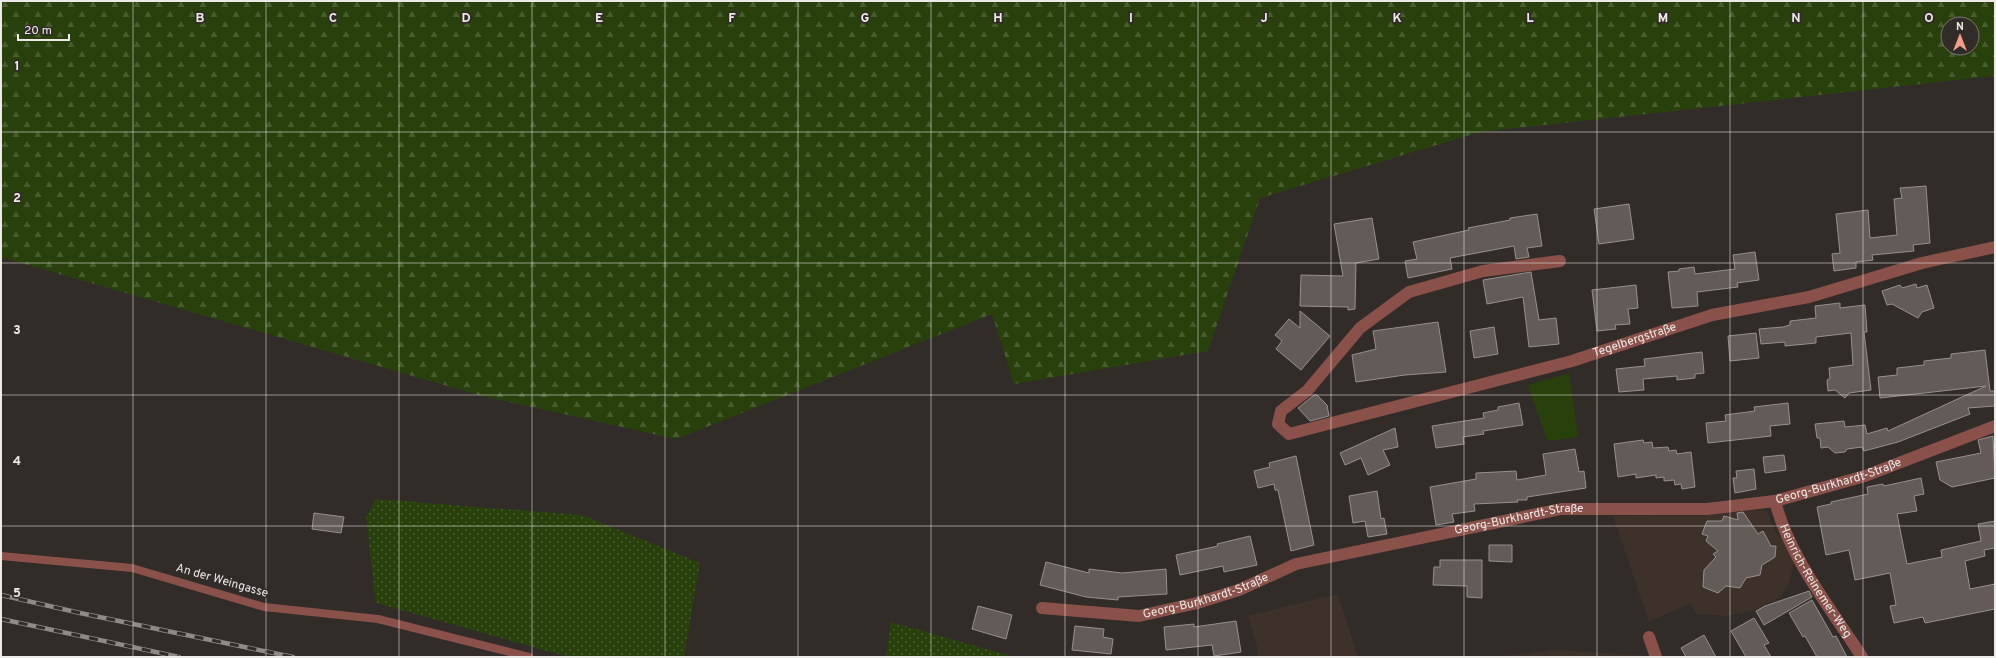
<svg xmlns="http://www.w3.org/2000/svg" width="1996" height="658" font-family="Overpass,sans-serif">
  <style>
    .built { fill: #3d312a }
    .grass { fill: url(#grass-dots) }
    .forest { fill: url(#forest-firs); fill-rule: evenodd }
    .park { fill: #28410c }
    .building { fill: #625b57; stroke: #97908b }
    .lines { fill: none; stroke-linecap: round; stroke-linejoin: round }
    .lane { stroke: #8a514b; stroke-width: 8 }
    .street { stroke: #8a514b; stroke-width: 12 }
    .rail-casing { stroke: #8e8a86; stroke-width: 4.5 }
    .rail { stroke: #312c28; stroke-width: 3; stroke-dasharray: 9; stroke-linecap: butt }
    .grid { fill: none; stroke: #eeeae7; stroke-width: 1; stroke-opacity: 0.55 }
    .labels { text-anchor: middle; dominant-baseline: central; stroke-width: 3.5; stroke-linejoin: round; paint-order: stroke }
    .street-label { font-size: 12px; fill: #eeeae7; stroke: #312c28 }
    .grid-label { font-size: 13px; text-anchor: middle; font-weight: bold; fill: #eeeae7; stroke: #312c28; stroke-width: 3.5; stroke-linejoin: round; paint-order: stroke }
  </style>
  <defs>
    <pattern id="grass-dots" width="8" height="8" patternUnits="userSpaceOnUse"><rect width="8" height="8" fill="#28410c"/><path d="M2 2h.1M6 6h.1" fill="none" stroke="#485d2f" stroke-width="1.8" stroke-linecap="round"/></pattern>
    <pattern id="forest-firs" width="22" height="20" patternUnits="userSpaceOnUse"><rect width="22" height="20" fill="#28410c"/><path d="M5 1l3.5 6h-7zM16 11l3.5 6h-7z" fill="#485d2f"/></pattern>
  </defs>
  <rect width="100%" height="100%" fill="#312c28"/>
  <!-- built -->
  <path class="built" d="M1753 509 1767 511 1775 531 1787 545 1794 560 1790 581 1781 597 1754 610 1728 616 1696 614 1691 603 1649 622 1613 516 1705 515Z
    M1338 594 1358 657H1257L1258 650 1248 616Z
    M1558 650 1650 656 1651 657H1492Z"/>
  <!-- grass -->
  <path class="grass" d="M376 499 582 515 700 563 684 657H569L376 603 366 517Z
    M891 622 1014 657H886Z"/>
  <!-- forest -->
  <path class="forest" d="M1 1H1995V76L1480 132 1260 198 1208 351 1014 384 992 314 676 439 482 396 1 257ZM1948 24H1972V48H1948Z"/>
  <!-- park -->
  <path class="park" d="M1569 373 1578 437 1547 441 1528 385Z"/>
  <!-- building -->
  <path class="building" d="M1926 186 1930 243 1913 245 1914 251 1872 255 1873 260 1856 262V268L1834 271 1832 254 1840 253 1836 214 1868 210 1870 238 1897 235 1894 199 1902 198 1900 188Z
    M1629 204 1634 239 1599 244 1594 209Z
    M1537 214 1542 246 1527 248 1529 257 1516 259 1514 246 1450 258 1452 269 1408 278 1405 261 1417 259 1413 242 1469 230 1468 228 1510 220V218Z
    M1372 218 1379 259 1356 263 1355 309 1348 310V307L1300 306 1301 275 1343 276 1334 224Z
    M1755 252 1759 280 1737 283 1738 287 1697 292 1698 306 1672 308 1668 272 1679 271V269L1694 267 1695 274 1735 269 1733 255Z
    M1531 272 1539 320 1556 318 1559 344 1529 347 1523 297 1487 304 1483 280Z
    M1916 284 1917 288 1927 285 1934 308 1922 312 1918 318 1892 304 1887 305 1882 291 1900 285 1902 288Z
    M1636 285 1638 308 1628 309 1630 324 1615 325 1616 329 1597 331 1592 290Z
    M1840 303V308L1865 305 1867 332H1864L1871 390 1849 393 1845 398 1835 390 1828 391 1827 380 1830 378 1829 368 1853 365 1851 333 1816 337V343L1785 346V342L1761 344 1759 329 1783 327 1790 325V321L1816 318 1815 306Z
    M1300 311 1330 336 1301 370 1276 349 1282 341 1275 335 1289 319 1300 328Z
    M1438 322 1446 372 1405 375 1356 382 1352 355 1376 349 1373 331Z
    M1494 327 1498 354 1474 358 1470 331Z
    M1756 333 1759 358 1730 361 1728 336Z
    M1985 350 1990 391H1995V406L1968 408 1970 414 1898 442 1864 451 1862 447 1847 449 1845 452 1835 453 1828 447 1821 448 1820 438H1817L1815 424 1844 421 1845 427 1865 425 1867 434 1887 428 1888 431 1986 386 1880 398 1878 377 1897 375V368L1924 365V361L1951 358V354Z
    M1702 352 1704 373 1695 374V378L1677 380V376L1643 379 1644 390 1619 392 1616 369 1645 366 1644 359Z
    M1314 395H1317L1327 405 1329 416 1310 421 1298 408Z
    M1519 403 1523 425 1483 431 1484 434 1463 437 1464 444 1436 448 1432 426 1484 418 1483 413 1498 410V407Z
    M1788 403 1790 424 1770 426 1771 436 1708 443 1706 423 1726 421 1725 415 1755 411 1754 407Z
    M1395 428 1398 447 1383 450 1390 465 1368 475 1361 458 1345 465 1340 453Z
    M1993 436 1995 478 1952 487 1940 480 1936 462 1981 453 1978 440Z
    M1643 440 1644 443 1652 442 1653 448 1668 447 1669 451 1676 450 1677 454 1691 452 1695 487 1682 489 1681 484 1675 485 1674 480 1664 481V477L1656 478V475L1636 478V474L1618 477 1614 444Z
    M1575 449 1579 472 1584 471 1586 488 1527 497V500H1517L1518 502 1474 504 1475 511 1452 514 1454 522 1436 525 1430 487 1476 479V473L1516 471 1517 480 1546 475 1543 454Z
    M1784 455 1786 470 1765 473 1763 457Z
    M1296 456 1314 545 1291 551 1278 490H1275L1274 484 1258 488 1254 471 1270 467 1269 463Z
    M1754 469 1756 489 1735 493 1733 478H1737L1736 471Z
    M1921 478 1924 494 1914 496 1917 511 1897 514 1907 564 1942 557 1941 550 1981 541 1978 524 1995 521V548L1984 550 1985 556 1965 561 1970 589 1995 584V609L1925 623 1923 617 1894 623 1890 606 1896 605 1890 573 1855 580 1849 550 1826 555 1817 507 1831 504V502L1868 494 1867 487 1883 484 1884 486Z
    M1377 491 1381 519 1384 518 1387 534 1368 537 1365 521 1353 523 1349 496Z
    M1743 512 1758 534 1763 531 1771 546H1776L1775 557 1762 565 1760 575 1746 578 1740 588 1726 586 1718 593 1703 587 1704 570 1716 557 1713 554 1718 551 1706 541 1708 536 1702 534 1707 521H1722L1724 516 1738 520 1737 513Z
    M314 513 344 517 341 533 312 529Z
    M1250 536 1257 565 1224 572 1223 566 1180 575 1176 555 1218 546 1217 544Z
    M1489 545H1512V562L1489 561Z
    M1440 560H1482V598L1467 597V586L1433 585 1434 567H1440Z
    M1046 562 1089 573V569L1122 573 1166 569 1167 594 1118 597V600L1086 597 1040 585Z
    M1809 591 1812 597 1764 625 1756 611 1765 606Z
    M1812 600 1833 637 1836 636 1847 657H1817L1805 636 1803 637 1789 613Z
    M978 606 1012 615 1006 639 972 629Z
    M1754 618 1769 643 1764 645 1771 657H1746L1731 631Z
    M1236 621 1241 652 1214 656 1212 645 1166 650 1164 627 1194 624V627Z
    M1075 626 1104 629 1103 637 1113 639 1111 654 1072 650Z
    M1704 635 1716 657H1686L1681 648Z"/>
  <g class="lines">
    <!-- lane -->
    <path class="lane" d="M1 556 132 568 264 607 378 619 529 657"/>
    <!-- street -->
    <g class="street">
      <path id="s1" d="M1560 261 1483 271 1409 292 1360 328 1307 391 1281 411 1278 424 1289 434 1572 361 1712 315 1809 297 1922 263 1995 247"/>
      <path id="s2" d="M1775 501C1789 557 1831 609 1862 657"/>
      <path id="s3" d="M1042 608 1139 616 1197 603 1239 590 1296 564 1561 509H1707L1775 501 1865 476 1995 426"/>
      <path d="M1649 637 1656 657"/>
    </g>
    <defs>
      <path id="rail" d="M1 595 80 613 293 657
        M1 619 179 657"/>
    </defs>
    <!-- rail casing -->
    <use href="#rail" class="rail-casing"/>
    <!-- rail -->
    <use href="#rail" class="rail"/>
  </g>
  <!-- grid -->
  <path class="grid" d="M133 1V657M266 1V657M399 1V657M532 1V657M665 1V657M798 1V657M931 1V657M1065 1V657M1198 1V657M1331 1V657M1464 1V657M1597 1V657M1730 1V657M1863 1V657M1 132H1995M1 263H1995M1 395H1995M1 526H1995"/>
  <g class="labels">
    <!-- street labels -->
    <g class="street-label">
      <text stroke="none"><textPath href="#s1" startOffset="717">Tegelbergstraße</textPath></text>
      <text stroke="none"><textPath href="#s3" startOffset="815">Georg-Burkhardt-Straße</textPath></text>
      <text stroke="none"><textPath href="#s3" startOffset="491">Georg-Burkhardt-Straße</textPath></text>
      <text transform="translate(222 581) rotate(16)">An der Weingasse</text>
      <text stroke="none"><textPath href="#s2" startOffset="90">Heinrich-Reinemer-Weg</textPath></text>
      <text stroke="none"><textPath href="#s3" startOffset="167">Georg-Burkhardt-Straße</textPath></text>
    </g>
  </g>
  <g class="grid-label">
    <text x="200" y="22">B</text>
    <text x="333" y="22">C</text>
    <text x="466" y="22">D</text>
    <text x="599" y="22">E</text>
    <text x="732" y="22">F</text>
    <text x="865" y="22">G</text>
    <text x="998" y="22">H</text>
    <text x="1131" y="22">I</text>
    <text x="1264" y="22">J</text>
    <text x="1397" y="22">K</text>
    <text x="1530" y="22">L</text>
    <text x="1663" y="22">M</text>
    <text x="1796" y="22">N</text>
    <text x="1929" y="22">O</text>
    <text x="17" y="70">1</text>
    <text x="17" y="202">2</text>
    <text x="17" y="334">3</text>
    <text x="17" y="465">4</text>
    <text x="17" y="597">5</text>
  </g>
  <!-- border -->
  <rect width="1996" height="658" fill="none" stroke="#eeeae7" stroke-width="4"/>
  <!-- north arrow -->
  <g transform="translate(1960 36)"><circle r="19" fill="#312c28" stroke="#7d7874"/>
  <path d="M0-3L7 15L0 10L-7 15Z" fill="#f49e8a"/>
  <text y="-6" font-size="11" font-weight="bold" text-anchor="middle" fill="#eeeae7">N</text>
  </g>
  <!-- scale -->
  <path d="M18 34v6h51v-6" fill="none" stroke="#eeeae7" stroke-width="2"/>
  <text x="24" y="34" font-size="12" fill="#eeeae7" stroke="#312c28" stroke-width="3" paint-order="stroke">20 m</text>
</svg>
